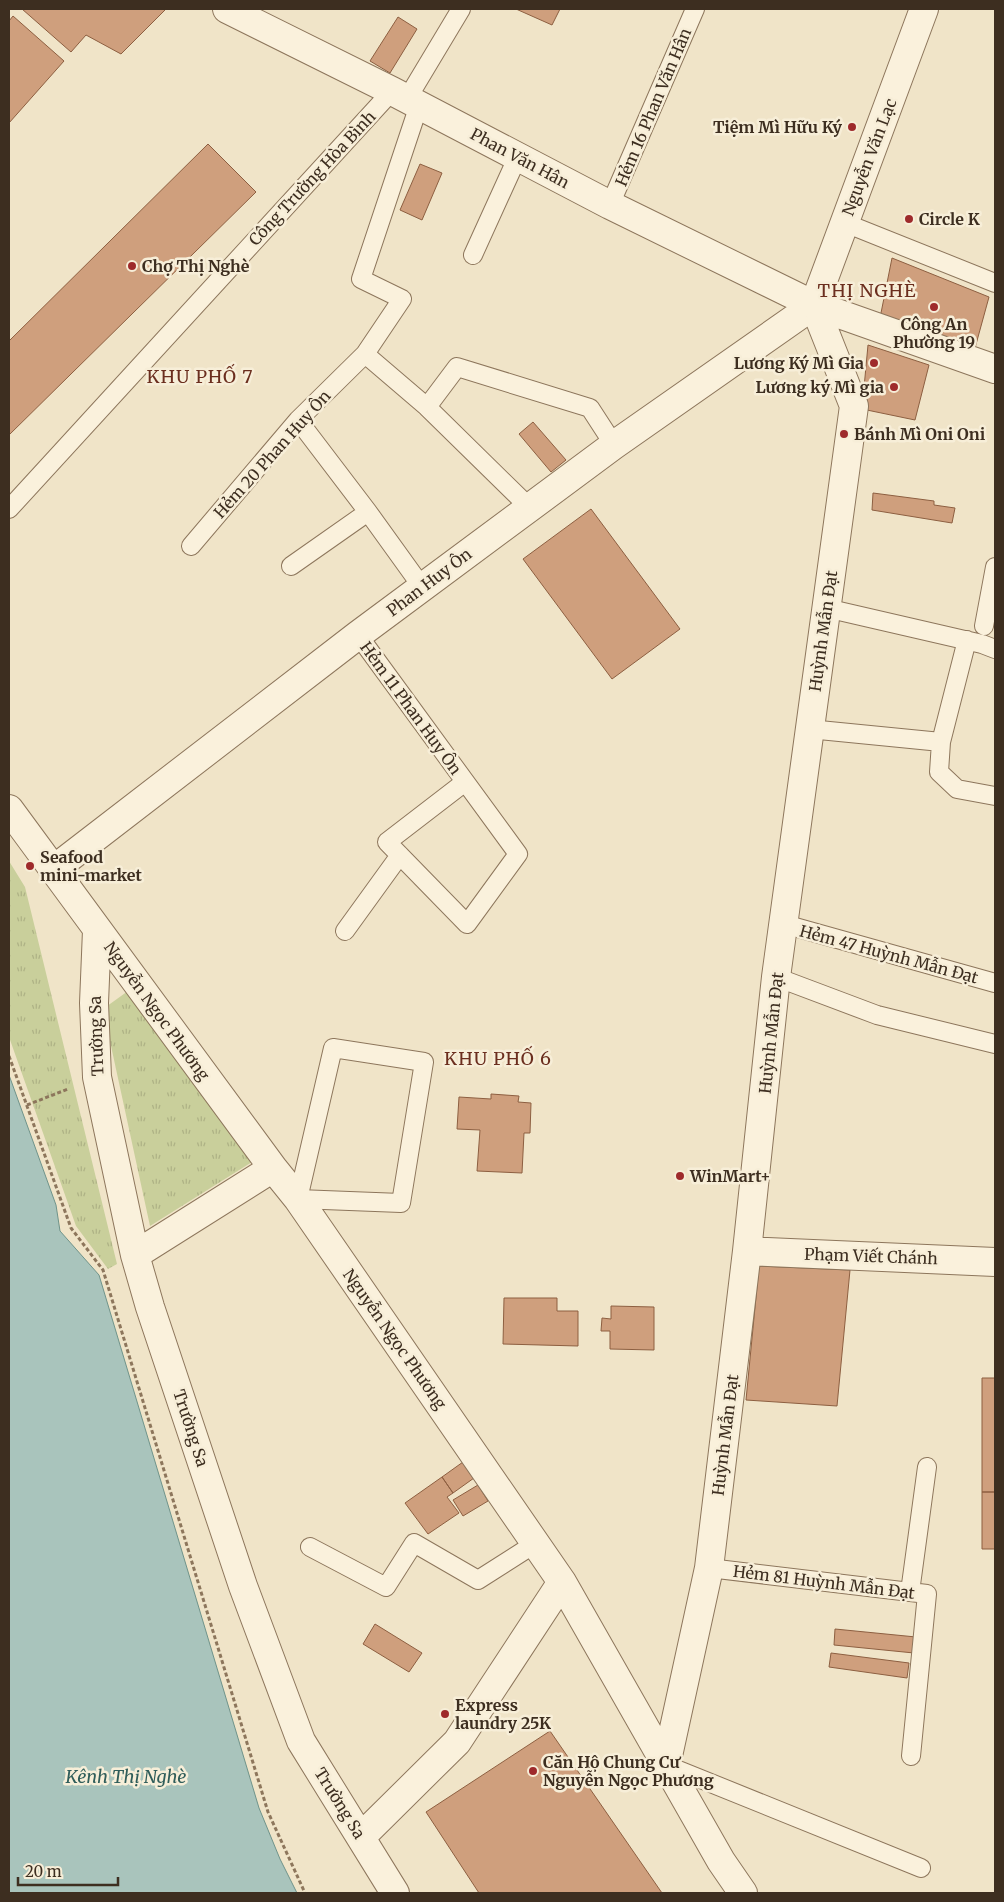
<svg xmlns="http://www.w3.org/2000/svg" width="1004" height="1902" font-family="Merriweather,serif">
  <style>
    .grass { fill: url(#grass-tufts) }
    .water { fill: #a9c4bc; stroke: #6f938a }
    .building { fill: #cf9f7d; stroke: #8d5f41 }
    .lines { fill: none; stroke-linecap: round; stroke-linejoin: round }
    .service-casing { stroke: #8d765c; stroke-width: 20 }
    .minor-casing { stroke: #8d765c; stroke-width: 30 }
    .tertiary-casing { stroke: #8d765c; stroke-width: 30 }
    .path { stroke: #8d765c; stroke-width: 3; stroke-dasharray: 4 2.5; stroke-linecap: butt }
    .service { stroke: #faf1dc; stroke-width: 18 }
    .minor { stroke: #faf1dc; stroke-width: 28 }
    .tertiary { stroke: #faf1dc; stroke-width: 28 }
    .poi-dot { fill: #9e2a2b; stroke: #f7eed8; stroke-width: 2 }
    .labels { text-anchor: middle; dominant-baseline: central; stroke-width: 5; stroke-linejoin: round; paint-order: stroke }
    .street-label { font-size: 16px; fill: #3d2e20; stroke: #f7eed8 }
    .poi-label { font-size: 16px; font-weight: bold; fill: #3d2e20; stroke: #f7eed8; text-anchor: start }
    .neighbourhood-label { font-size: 18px; letter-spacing: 1px; fill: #6b2e1e; stroke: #f7eed8 }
    .water-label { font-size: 18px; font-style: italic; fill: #2f5d5a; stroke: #f7eed8 }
  </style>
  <defs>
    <pattern id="grass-tufts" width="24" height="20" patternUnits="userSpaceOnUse" patternTransform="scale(1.25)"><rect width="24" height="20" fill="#c9cf9b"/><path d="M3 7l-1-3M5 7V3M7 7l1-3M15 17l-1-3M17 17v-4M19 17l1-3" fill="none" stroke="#aeb285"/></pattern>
  </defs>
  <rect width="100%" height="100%" fill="#f0e4c8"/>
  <!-- grass -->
  <path class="grass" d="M9 861 25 887 117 1264 108 1269 76 1226 9 1037Z
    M128 991 252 1162 150 1226 103 1009Z"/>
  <!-- water -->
  <path class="water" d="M9 1075 56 1205 60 1231 99 1275 259 1808 280 1859 297 1893H9Z"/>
  <!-- building -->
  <path class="building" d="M22 9H166L121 54 86 35 71 52Z
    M516 9H560L552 25Z
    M13 16 64 61 9 123V21Z
    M398 17 417 29 390 73 370 61Z
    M208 144 256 192 9 435V341Z
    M420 164 442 173 422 220 400 210Z
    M892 258 989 297 975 348 880 318Z
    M868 345 929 365 915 420 862 409Z
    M533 422 566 460 551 472 519 434Z
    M873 493 934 501V505L955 508 952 523 872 510Z
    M591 509 680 629 612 679 523 559Z
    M491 1094 519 1096 518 1102 531 1103 530 1133H524L522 1173 477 1171 480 1130 457 1129 459 1097 491 1099Z
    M759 1266 850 1270 837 1406 746 1400Z
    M504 1298H557V1311H578V1346L503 1344Z
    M611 1306 654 1307V1350L610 1349V1331H601L602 1318 611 1319Z
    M982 1378H995V1492H982Z
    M463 1462 474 1478 453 1493 442 1477Z
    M442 1477 453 1493 447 1497 459 1513 428 1534 405 1503Z
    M478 1485 488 1501 463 1516 453 1500Z
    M982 1492H995V1549H982Z
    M375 1624 422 1653 409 1672 363 1644Z
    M835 1629 916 1637 914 1653 834 1645Z
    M831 1653 909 1663 907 1678 829 1667Z
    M550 1731 662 1893H479L426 1812Z"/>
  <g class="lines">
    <defs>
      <path id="service" d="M407 99 461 9
        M610 205 695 9
        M845 223 995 283
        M473 255 518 156
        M365 354 402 299 361 279 419 105
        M427 407 457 367 590 408 614 445
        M298 420 368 512
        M9 509 392 91
        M191 546 298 420 365 354 427 407 530 508
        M291 566 368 512 422 587
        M826 608 982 644 995 649
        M984 626 995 567
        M358 635 518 854 467 924 387 842 465 782
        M809 729 941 742 939 772 957 789 995 796
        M941 742 967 640
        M784 924 995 983
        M345 931 400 855
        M776 977 877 1015 995 1044
        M333 1048 424 1062 401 1203 298 1199Z
        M310 1547 386 1587 414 1543 478 1580 536 1543
        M709 1568 927 1594 911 1756
        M910 1592 927 1467
        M666 1765 921 1868"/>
      <path id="minor" d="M227 9 392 91 610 205 814 305 995 369
        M9 809 273 1168 298 1199 562 1582 721 1861 743 1893
        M53 870 358 635 614 445 814 305
        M97 930 94 1003 97 1077 135 1255 150 1307 243 1586 301 1741 395 1893
        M747 1251 995 1262
        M135 1255 273 1168
        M666 1765 709 1568 747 1251 776 977 854 406 814 305
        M361 1837 457 1742 562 1582"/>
      <path id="tertiary" d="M814 305 924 9"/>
    </defs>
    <!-- service casing -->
    <use href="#service" class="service-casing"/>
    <!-- minor casing -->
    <use href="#minor" class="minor-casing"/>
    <!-- tertiary casing -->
    <use href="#tertiary" class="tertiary-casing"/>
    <!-- path -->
    <path class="path" d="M9 1056 71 1228 103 1270 268 1812 305 1893
      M27 1105 68 1089"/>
    <!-- service -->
    <use href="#service" class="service"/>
    <!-- minor -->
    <use href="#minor" class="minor"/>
    <!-- tertiary -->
    <use href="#tertiary" class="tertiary"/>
  </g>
  <!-- markers -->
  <g class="poi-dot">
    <circle cx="852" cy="127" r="5"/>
    <circle cx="909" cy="219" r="5"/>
    <circle cx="132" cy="266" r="5"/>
    <circle cx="934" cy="307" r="5"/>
    <circle cx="874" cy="363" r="5"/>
    <circle cx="894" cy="387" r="5"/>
    <circle cx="844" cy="434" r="5"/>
    <circle cx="30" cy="866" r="5"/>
    <circle cx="680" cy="1176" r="5"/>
    <circle cx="445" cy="1714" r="5"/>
    <circle cx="533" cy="1771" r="5"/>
  </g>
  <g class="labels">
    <!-- street labels -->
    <g class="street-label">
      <text transform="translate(653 107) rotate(-67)">Hẻm 16 Phan Văn Hân</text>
      <text transform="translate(869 157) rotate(-69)">Nguyễn Văn Lạc</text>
      <text transform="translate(520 158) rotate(28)">Phan Văn Hân</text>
      <text transform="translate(312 178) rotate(-47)">Công Trường Hòa Bình</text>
      <text transform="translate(272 454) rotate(-48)">Hẻm 20 Phan Huy Ôn</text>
      <text transform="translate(429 582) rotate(-37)">Phan Huy Ôn</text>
      <text transform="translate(823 631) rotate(-82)">Huỳnh Mẫn Đạt</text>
      <text transform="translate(411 708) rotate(54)">Hẻm 11 Phan Huy Ôn</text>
      <text transform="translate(889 954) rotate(15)">Hẻm 47 Huỳnh Mẫn Đạt</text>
      <text transform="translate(157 1011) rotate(54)">Nguyễn Ngọc Phương</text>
      <text transform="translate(771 1033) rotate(-84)">Huỳnh Mẫn Đạt</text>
      <text transform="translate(96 1036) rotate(-92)">Trường Sa</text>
      <text transform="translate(871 1256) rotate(2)">Phạm Viết Chánh</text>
      <text transform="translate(395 1339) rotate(55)">Nguyễn Ngọc Phương</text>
      <text transform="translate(191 1428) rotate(72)">Trường Sa</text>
      <text transform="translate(725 1435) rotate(-83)">Huỳnh Mẫn Đạt</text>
      <text transform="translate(824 1582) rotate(7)">Hẻm 81 Huỳnh Mẫn Đạt</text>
      <text transform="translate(340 1803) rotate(58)">Trường Sa</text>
    </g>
    <!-- poi labels -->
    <g class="poi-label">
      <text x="842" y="127" text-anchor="end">Tiệm Mì Hữu Ký</text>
      <text x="919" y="219">Circle K</text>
      <text x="142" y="266">Chợ Thị Nghè</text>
      <text x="934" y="324" text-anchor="middle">Công An<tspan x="934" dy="18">Phường 19</tspan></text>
      <text x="864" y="363" text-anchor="end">Lương Ký Mì Gia</text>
      <text x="884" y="387" text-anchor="end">Lương ký Mì gia</text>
      <text x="854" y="434">Bánh Mì Oni Oni</text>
      <text x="40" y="857">Seafood<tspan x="40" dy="18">mini-market</tspan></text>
      <text x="690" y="1176">WinMart+</text>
      <text x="455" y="1705">Express<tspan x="455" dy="18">laundry 25K</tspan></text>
      <text x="543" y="1762">Căn Hộ Chung Cư<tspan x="543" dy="18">Nguyễn Ngọc Phương</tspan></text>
    </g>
    <!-- neighbourhood labels -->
    <g class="neighbourhood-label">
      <text x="867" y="290">THỊ NGHÈ</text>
      <text x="200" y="376">KHU PHỐ 7</text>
      <text x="498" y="1058">KHU PHỐ 6</text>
    </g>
    <!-- water labels -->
    <g class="water-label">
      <text x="126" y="1776">Kênh Thị Nghè</text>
    </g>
  </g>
  <!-- border -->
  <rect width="1004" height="1902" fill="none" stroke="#3d2e20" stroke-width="20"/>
  <!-- scale -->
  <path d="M18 1877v8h100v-8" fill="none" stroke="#3d2e20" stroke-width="2.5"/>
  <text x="25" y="1877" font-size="15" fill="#3d2e20" stroke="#f7eed8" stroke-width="4" paint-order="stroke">20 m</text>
</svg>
